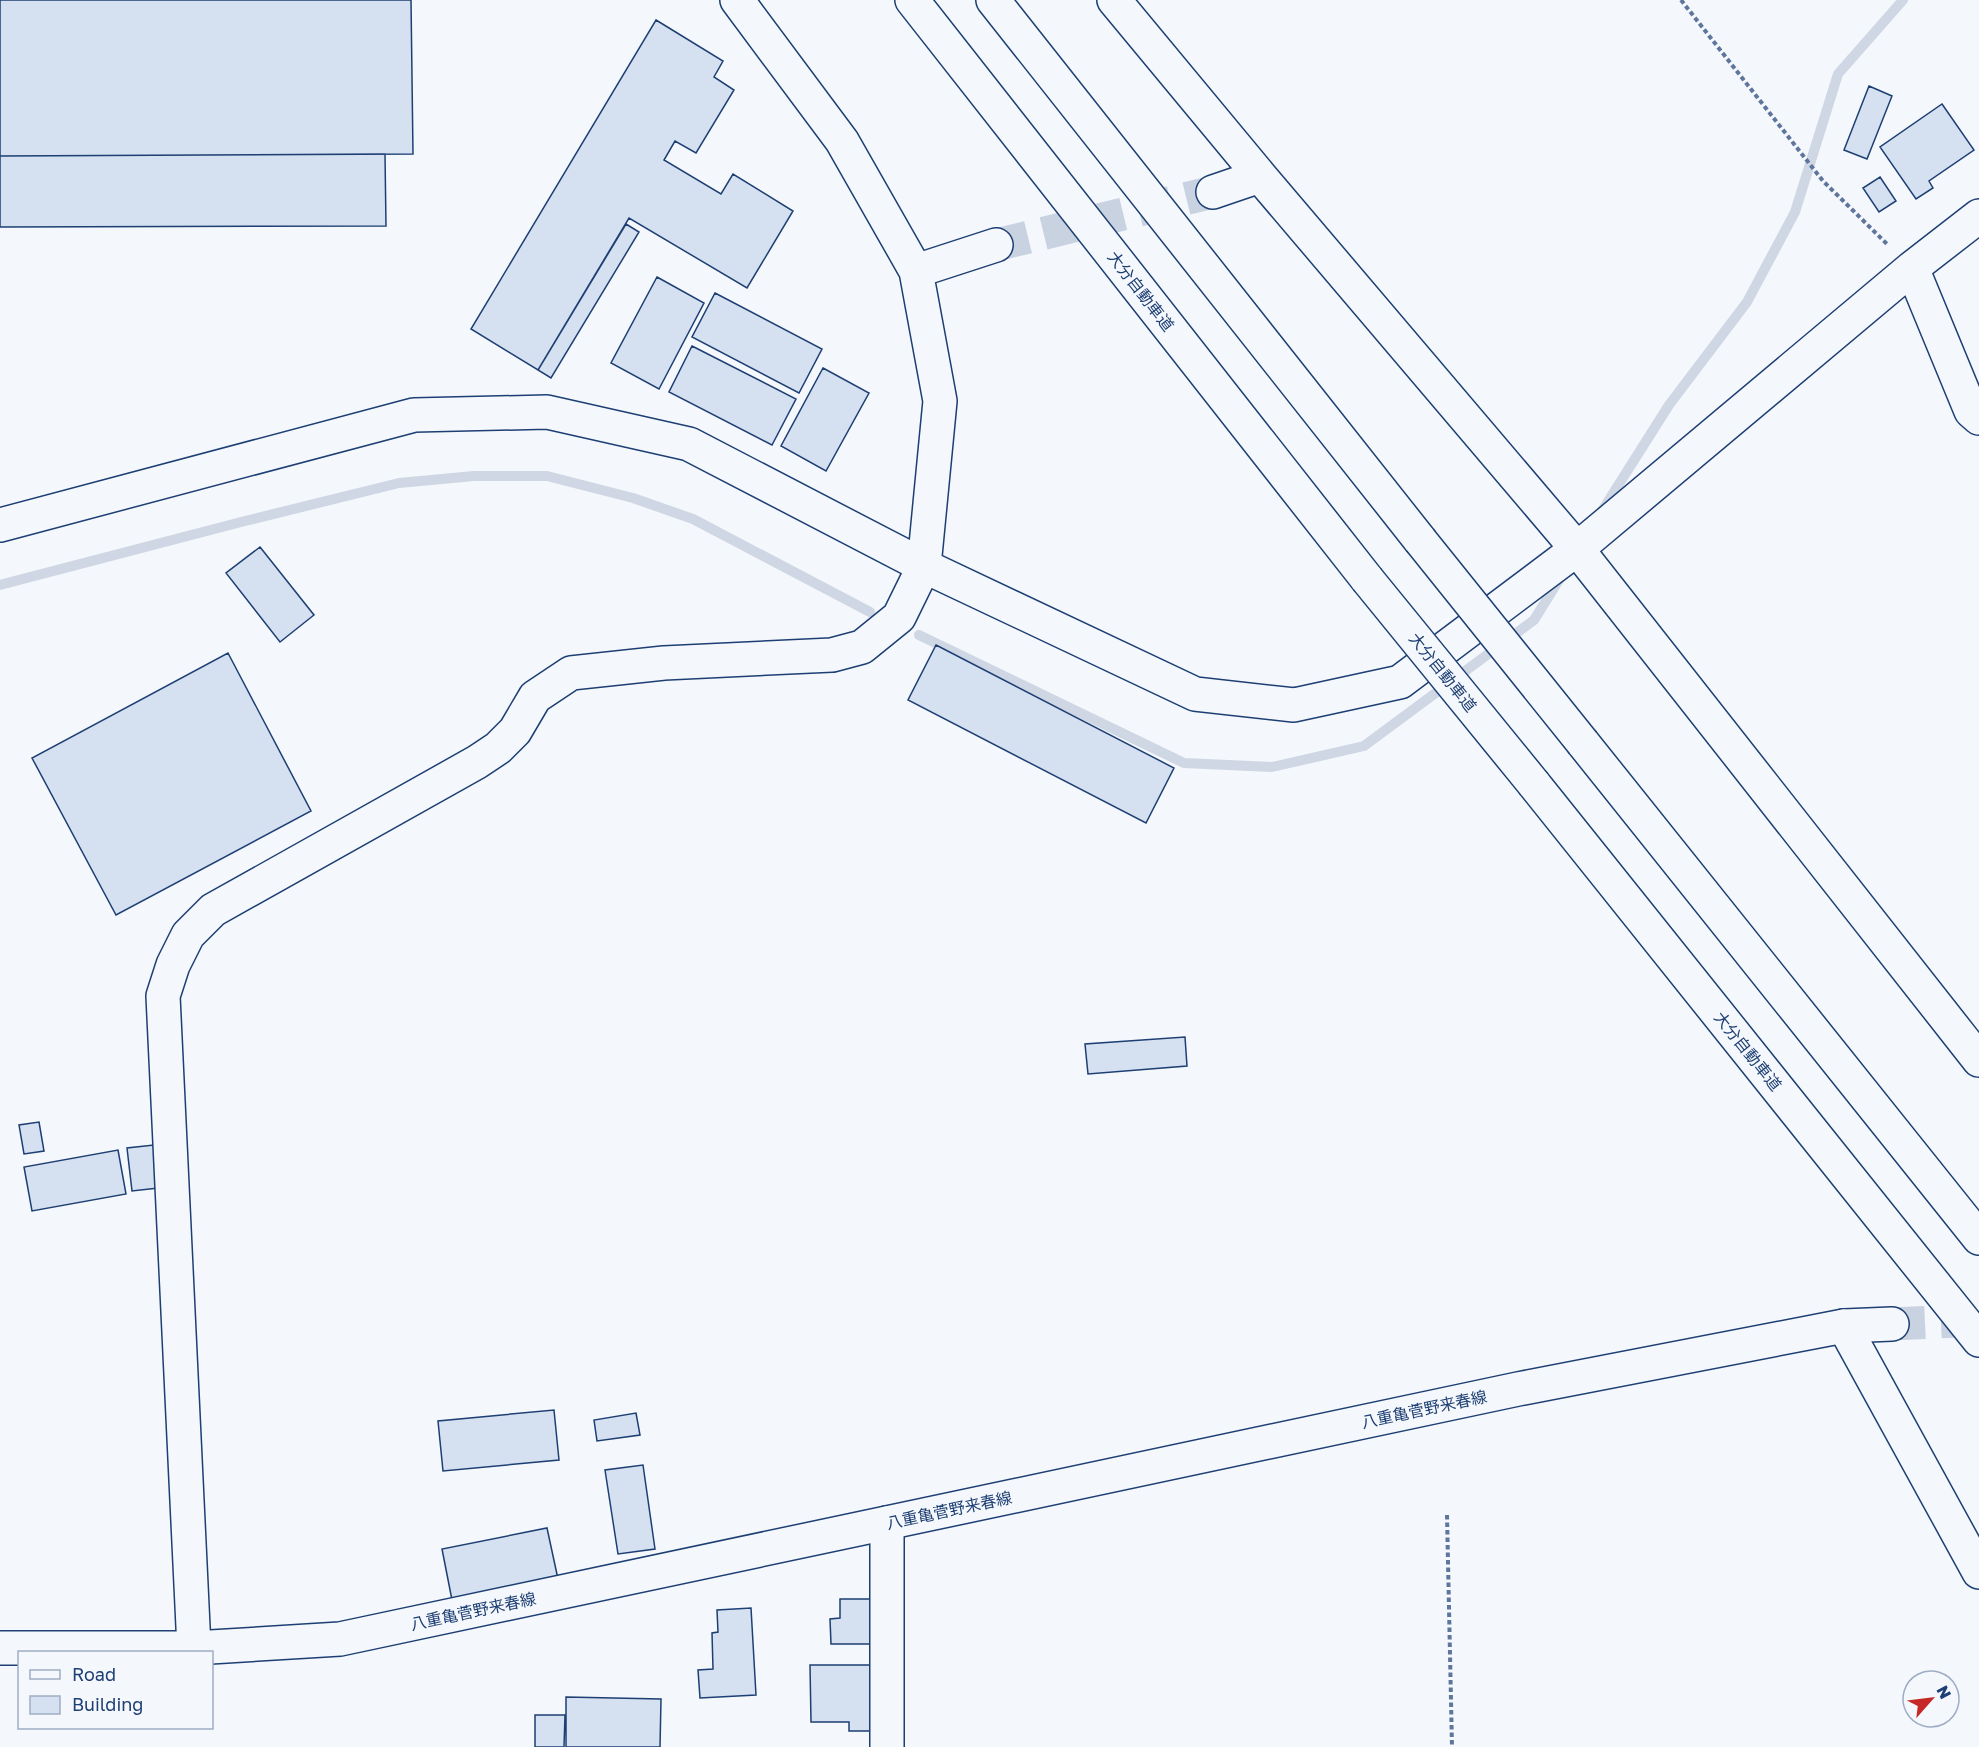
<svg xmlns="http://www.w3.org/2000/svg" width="1979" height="1747" font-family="'Golos Text','Noto Sans JP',sans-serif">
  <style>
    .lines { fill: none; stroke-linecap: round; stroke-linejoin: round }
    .stream { stroke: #cfd7e4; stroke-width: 10 }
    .building { fill: #d5e0f0; stroke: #1d3f73; stroke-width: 1.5 }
    .minor-tunnel { stroke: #c9d2e0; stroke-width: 33; stroke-dasharray: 33 16; stroke-linecap: butt }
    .major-tunnel { stroke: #c9d2e0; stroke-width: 33; stroke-dasharray: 33 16; stroke-linecap: butt }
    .minor-casing { stroke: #1d3f73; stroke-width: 36 }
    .major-casing { stroke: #1d3f73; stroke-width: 36 }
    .highway-casing { stroke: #1d3f73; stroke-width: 36 }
    .path { stroke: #5e769c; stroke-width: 4; stroke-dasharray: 4.5 3; stroke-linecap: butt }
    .minor { stroke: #f4f7fb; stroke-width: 33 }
    .major { stroke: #f4f7fb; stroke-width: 33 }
    .highway { stroke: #f4f7fb; stroke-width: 33 }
    .highway-bridge-casing { stroke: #1d3f73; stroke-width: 36; stroke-linecap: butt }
    .highway-bridge { stroke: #f4f7fb; stroke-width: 33 }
    .labels { text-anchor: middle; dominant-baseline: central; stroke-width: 4.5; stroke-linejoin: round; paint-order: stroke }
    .street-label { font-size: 16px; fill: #1d3f73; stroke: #f4f7fb }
  </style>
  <rect width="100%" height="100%" fill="#f4f7fb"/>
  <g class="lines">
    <!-- stream -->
    <path class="stream" d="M1600 514 1669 405 1747 302 1795 212 1838 74 1903 0
      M0 585 245 521 399 483 474 476H547L633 498 693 519 870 612
      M919 635 1184 763 1272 767 1364 746 1534 620 1562 575"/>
  </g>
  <!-- building -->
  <path class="building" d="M0 0H411L413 154 0 156Z
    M656 20 723 61 714 77 734 90 696 153 675 141 664 160 721 194 733 174 793 211 747 288 629 218 538 370 471 329Z
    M1869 86 1892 96 1867 159 1844 150Z
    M1942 104 1974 150 1929 181 1933 188 1916 199 1880 147Z
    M385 154 386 226 0 227V156Z
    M1880 177 1896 201 1879 212 1863 188Z
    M626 224 639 232 551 378 538 370Z
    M657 277 704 303 659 389 611 363Z
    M715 293 822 349 799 393 692 337Z
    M692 346 796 399 772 445 669 392Z
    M823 368 869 393 826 471 781 446Z
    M260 547 314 615 280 642 226 573Z
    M936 645 1174 768 1146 823 908 700Z
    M228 653 311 811 116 915 32 758Z
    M1185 1037 1187 1066 1088 1074 1085 1044Z
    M39 1122 44 1151 24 1154 19 1125Z
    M163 1144 167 1187 132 1191 127 1148Z
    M118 1150 126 1194 32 1211 24 1167Z
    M554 1410 559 1460 443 1471 438 1421Z
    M636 1413 640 1435 597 1441 594 1420Z
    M643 1465 655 1549 618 1554 605 1470Z
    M547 1528 558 1579 452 1600 442 1549Z
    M840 1599H879L880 1644H831L830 1619 840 1618Z
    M751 1608 756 1695 700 1698 698 1670 713 1669 712 1633 718 1632 717 1610Z
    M810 1665H876V1731H849V1722H811Z
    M566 1697 661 1699 660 1747H566Z
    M535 1715H565L564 1747H535Z"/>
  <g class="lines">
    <!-- minor-tunnel -->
    <path class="minor-tunnel" d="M996 245 1213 192"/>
    <!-- major-tunnel -->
    <path class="major-tunnel" d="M1892 1324 1979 1320"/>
    <defs>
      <path id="minor" d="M1114 0 1260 176 1577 549 1979 1060
        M1213 192 1260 176
        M1912 268 1971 411 1979 418
        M916 271 996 245
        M0 525 414 415 547 412 689 444 924 566 1195 694 1294 705 1400 682 1577 549 1912 268 1979 216
        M1844 1326 1979 1572
        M887 1523V1747
        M194 1648 163 996 173 965 188 935 213 910 477 762 498 748 515 731 535 697 571 673 664 663 832 655 862 647 899 617 924 566 940 401 916 271 842 141 737 0"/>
      <path id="major" d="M0 1648H194L340 1639 1518 1389 1844 1326 1892 1324"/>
      <path id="highway" d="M912 0 1367 579
        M993 0 1420 540
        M1583 743 1979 1238
        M1534 784 1979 1340"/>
    </defs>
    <!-- minor casing -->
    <use href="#minor" class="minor-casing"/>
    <!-- major casing -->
    <use href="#major" class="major-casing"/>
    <!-- highway casing -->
    <use href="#highway" class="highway-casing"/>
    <!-- path -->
    <path class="path" d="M1681 0 1823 181 1887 244
      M1447 1515 1452 1747"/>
    <!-- minor -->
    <use href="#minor" class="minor"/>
    <!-- major -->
    <use href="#major" class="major"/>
    <!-- highway -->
    <use href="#highway" class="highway"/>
    <defs>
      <path id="highway-bridge" d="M1420 540 1583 743
        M1367 579 1534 784"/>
    </defs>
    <!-- highway-bridge casing -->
    <use href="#highway-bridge" class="highway-bridge-casing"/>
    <!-- highway-bridge -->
    <use href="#highway-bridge" class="highway-bridge"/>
  </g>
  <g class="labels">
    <!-- street labels -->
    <g class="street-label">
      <text transform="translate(1141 291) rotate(52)">大分自動車道</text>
      <text transform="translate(1443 672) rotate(51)">大分自動車道</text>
      <text transform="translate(1748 1051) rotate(51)">大分自動車道</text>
      <text transform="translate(1424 1409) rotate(-12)">八重亀菅野来春線</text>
      <text transform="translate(949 1510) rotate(-12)">八重亀菅野来春線</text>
      <text transform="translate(473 1611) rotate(-12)">八重亀菅野来春線</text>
    </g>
  </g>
  <!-- legend -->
  <rect x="18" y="1651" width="195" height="78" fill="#f4f7fb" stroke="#9eadc5" stroke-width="1.5"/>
  <rect x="30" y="1670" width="30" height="9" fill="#f4f7fb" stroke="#9eadc5" stroke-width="1.5"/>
  <text x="72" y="1681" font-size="18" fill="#1d3f73">Road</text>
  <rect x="30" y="1696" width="30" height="18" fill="#d5e0f0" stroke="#9eadc5" stroke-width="1.5"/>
  <text x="72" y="1711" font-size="18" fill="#1d3f73">Building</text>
  <!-- north arrow -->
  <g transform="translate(1931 1699) rotate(62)"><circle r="28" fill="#f4f7fb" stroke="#9eadc5" stroke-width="1.5"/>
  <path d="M0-4.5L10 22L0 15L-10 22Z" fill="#c62828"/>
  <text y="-9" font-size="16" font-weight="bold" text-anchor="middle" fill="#1d3f73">N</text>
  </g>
</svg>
